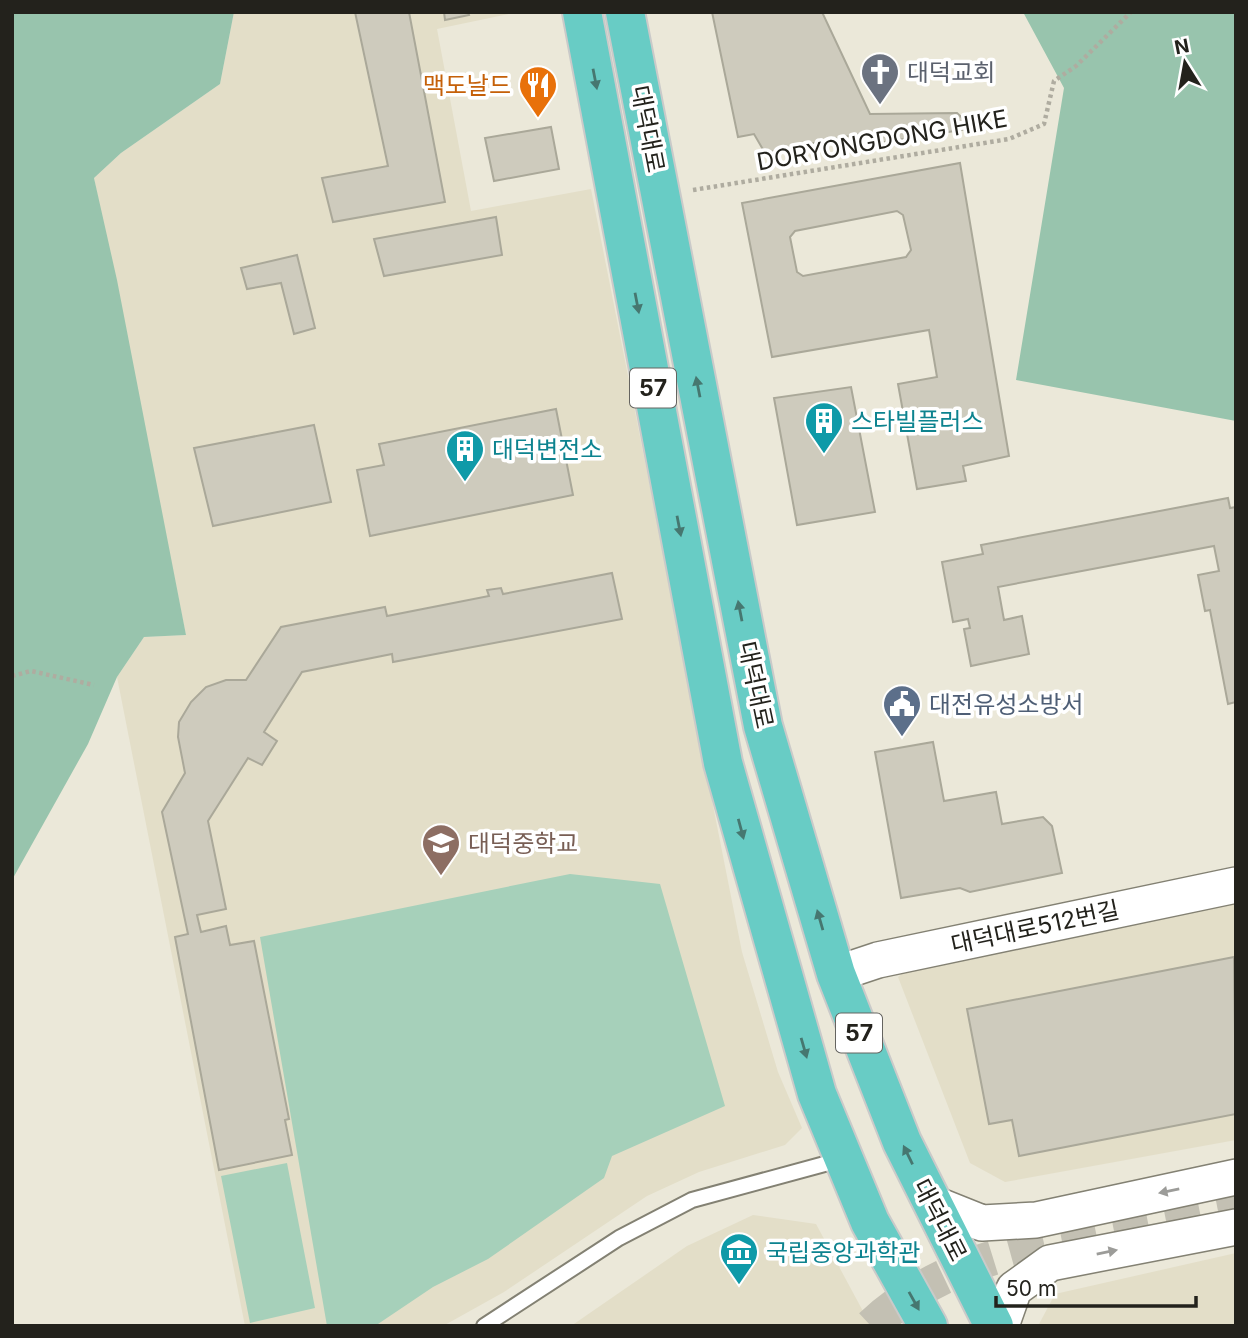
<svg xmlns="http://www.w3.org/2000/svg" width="1248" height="1338" font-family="Inter,'Noto Sans KR',sans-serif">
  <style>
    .built { fill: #e3dec8 }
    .green { fill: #a6d0ba }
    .forest { fill: #98c4ad }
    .building { fill: #cecbbd; stroke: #aaa899; stroke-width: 2; fill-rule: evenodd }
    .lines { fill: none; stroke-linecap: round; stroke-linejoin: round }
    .tertiary-tunnel { stroke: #c3c0b3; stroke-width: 35; stroke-dasharray: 35 18; stroke-linecap: butt }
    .service-casing { stroke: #838173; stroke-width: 18 }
    .tertiary-casing { stroke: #838173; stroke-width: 38 }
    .primary-casing { stroke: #cacac9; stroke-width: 42 }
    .path { stroke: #afaca0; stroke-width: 4.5; stroke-dasharray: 3.5 3.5; stroke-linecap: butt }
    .service { stroke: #fff; stroke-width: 14 }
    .tertiary { stroke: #fff; stroke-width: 35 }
    .primary { stroke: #68ccc5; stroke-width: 38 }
    .oneway { fill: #467770 }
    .oneway2 { fill: #9c9c99 }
    .labels { text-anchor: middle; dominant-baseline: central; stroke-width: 7; stroke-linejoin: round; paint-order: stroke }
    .shield { fill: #fff; stroke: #656460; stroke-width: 2 }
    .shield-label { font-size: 23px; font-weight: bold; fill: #23221c }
    .worship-label { font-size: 24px; fill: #5b616d; stroke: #fff; text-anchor: start }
    .food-label { font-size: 24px; fill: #c56008; stroke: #fff; text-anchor: end }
    .street-label { font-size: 24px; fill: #23221c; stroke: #fff }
    .culture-label { font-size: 24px; fill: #0d838f; stroke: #fff; text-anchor: start }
    .service-label { font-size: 24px; fill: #4e5e75; stroke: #fff; text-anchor: start }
    .education-label { font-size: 24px; fill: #785e54; stroke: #fff; text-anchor: start }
  </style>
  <rect width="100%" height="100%" fill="#ebe8d9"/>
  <!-- built -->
  <path class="built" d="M234 12H518L437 29 471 211 591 189 742 952 778 1072 802 1128 785 1145 699 1172 647 1196 504 1292 443 1326H245L117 677 144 637 186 635 94 178 121 153 220 84Z
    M1236 901V1140L1005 1182 970 1163 898 977 919 960Z
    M753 1215 816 1224 871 1326H571L687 1246Z
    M1236 1253V1326H1038L1055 1294Z"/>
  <!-- green -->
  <path class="green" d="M570 874 660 884 725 1106 612 1156 604 1178 488 1259 433 1287 375 1326H327L260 937Z
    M287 1163 315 1308 250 1323 221 1176Z"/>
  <!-- forest -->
  <path class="forest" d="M12 12H234L220 84 121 153 94 178 117 280 186 635 144 637 117 677 88 744 12 880Z
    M1023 12H1236V421L1016 380 1064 88Z"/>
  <!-- building -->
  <path class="building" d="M355 12H409L445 202 333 222 322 178 388 166Z
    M444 12H468L469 15 445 20Z
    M712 12H822L870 114 957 113 973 128 866 145 864 133 765 153 754 134 738 137Z
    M551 127 559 169 494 181 485 138Z
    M960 163 1009 456 963 466 966 481 917 489 898 384 937 377 929 330 772 357 742 203ZM897 211 903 215 911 250 906 257 803 276 797 272 790 237 795 231Z
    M496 217 502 255 384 276 374 239Z
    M297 255 315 328 294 334 281 283 247 289 241 268Z
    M851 387 875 512 797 525 774 398Z
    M556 409 573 495 370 536 357 470 384 465 379 444Z
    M314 425 331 502 213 526 194 448Z
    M1228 498 1230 508 1236 507V702L1228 704 1210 610 1205 611 1198 575 1219 571 1214 546 998 587 1004 620 1022 616 1029 654 971 666 964 629 970 628 968 619 953 622 942 562 983 554 981 545Z
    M612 573 622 619 393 662 392 654 302 672 264 732 277 741 262 765 248 758 208 821 226 909 197 915 201 932 226 926 230 945 254 941 289 1119 285 1120 292 1155 219 1170 175 937 188 934 162 812 185 773 178 737 179 722 191 702 206 687 226 680H246L281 627 385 607 387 616 489 596 487 590 501 588 503 594Z
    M933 742 944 801 996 792 1002 824 1043 817 1052 826 1062 873 970 892 960 888 901 898 875 752Z
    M1234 957 1236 1114 1019 1156 1012 1120 989 1124 967 1009Z"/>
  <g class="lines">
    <!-- tertiary-tunnel -->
    <path class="tertiary-tunnel" d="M871 1326C938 1264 1014 1250 1100 1233 1145 1224 1190 1215 1236 1206"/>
    <defs>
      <path id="service" d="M484 1326 619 1238 692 1200 843 1159"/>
      <path id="tertiary" d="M836 974 878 960 1236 885
        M932 1203 982 1223 1036 1220 1236 1177
        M1001 1326 1014 1289 1050 1263 1236 1227"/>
      <path id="primary" d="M582 12 723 763 817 1094 870 1222 928 1326
        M625 12 763 726 836 974 902 1142 994 1326"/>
    </defs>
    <!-- service casing -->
    <use href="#service" class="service-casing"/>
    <!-- tertiary casing -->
    <use href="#tertiary" class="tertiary-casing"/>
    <!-- primary casing -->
    <use href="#primary" class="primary-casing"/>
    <!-- path -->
    <path class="path" d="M693 190 1009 139 1044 124 1054 81 1076 66 1131 12
      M12 676 31 671 94 685"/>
    <!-- service -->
    <use href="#service" class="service"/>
    <!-- tertiary -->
    <use href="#tertiary" class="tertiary"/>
    <!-- primary -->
    <use href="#primary" class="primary"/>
  </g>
  <!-- one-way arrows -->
  <defs><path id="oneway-solid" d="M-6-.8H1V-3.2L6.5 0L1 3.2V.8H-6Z" transform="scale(1.75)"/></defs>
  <g class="oneway">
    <use href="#oneway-solid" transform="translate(595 79) rotate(79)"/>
    <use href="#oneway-solid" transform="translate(637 303) rotate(79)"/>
    <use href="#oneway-solid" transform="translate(698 387) rotate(-101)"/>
    <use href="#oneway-solid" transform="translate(679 526) rotate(79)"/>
    <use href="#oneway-solid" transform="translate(740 611) rotate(-101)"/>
    <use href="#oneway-solid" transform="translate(741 829) rotate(75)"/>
    <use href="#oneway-solid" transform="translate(820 920) rotate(-106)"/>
    <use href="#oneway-solid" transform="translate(804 1048) rotate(74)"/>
    <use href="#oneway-solid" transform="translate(908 1155) rotate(-116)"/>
    <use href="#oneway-solid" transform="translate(914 1301) rotate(61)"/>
  </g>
  <g class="oneway2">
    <use href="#oneway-solid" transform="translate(1169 1191) rotate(168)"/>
    <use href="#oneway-solid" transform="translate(1107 1252) rotate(-11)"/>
  </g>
  <!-- icons -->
  <defs>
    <symbol id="church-pin" viewBox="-11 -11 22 30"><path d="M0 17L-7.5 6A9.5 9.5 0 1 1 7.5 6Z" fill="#6b7280" stroke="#fff"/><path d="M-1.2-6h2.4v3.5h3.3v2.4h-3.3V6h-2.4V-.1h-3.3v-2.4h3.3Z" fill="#fff"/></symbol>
    <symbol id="restaurant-pin" viewBox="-11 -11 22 30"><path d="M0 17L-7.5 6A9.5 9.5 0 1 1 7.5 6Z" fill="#e8710a" stroke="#fff"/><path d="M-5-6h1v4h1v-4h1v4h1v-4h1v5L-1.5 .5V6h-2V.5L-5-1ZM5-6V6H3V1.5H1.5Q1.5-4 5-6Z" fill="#fff"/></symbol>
    <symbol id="building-pin" viewBox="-11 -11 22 30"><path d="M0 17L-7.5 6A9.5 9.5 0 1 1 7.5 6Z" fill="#0f9aa8" stroke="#fff"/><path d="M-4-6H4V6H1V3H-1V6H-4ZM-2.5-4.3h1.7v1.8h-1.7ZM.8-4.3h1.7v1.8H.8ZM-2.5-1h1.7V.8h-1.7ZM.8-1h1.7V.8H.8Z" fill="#fff"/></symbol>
    <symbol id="civic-pin" viewBox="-11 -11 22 30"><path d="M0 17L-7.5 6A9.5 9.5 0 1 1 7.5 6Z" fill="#5c6f8a" stroke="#fff"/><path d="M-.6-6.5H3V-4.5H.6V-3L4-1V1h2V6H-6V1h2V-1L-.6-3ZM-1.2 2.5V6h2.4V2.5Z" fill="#fff"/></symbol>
    <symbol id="school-pin" viewBox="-11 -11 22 30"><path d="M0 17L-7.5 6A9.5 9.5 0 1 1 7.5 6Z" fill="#8d6e63" stroke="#fff"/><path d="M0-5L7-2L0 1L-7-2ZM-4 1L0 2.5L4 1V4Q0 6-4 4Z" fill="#fff"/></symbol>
    <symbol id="museum-pin" viewBox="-11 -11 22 30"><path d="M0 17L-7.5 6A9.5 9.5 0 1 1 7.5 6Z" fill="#0f9aa8" stroke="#fff"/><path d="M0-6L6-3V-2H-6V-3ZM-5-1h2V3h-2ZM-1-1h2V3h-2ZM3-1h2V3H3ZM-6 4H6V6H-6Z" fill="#fff"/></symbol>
  </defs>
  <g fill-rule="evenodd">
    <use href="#church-pin" x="858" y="50" width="44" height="60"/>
    <use href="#restaurant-pin" x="516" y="63" width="44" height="60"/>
    <use href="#building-pin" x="802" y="399" width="44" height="60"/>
    <use href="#building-pin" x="443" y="427" width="44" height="60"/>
    <use href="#civic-pin" x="880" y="682" width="44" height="60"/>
    <use href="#school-pin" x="419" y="821" width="44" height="60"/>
    <use href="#museum-pin" x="717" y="1230" width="44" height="60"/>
  </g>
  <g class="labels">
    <!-- shield labels -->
    <g class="shield">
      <rect x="630" y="368.5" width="46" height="39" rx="5"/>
      <rect x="836" y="1013.5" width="46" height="39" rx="5"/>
    </g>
    <g class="shield-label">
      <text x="653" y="388">57</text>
      <text x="859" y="1033">57</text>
    </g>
    <!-- worship labels -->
    <g class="worship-label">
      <text x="907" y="72">대덕교회</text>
    </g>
    <!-- food labels -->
    <g class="food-label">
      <text x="511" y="85">맥도날드</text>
    </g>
    <!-- street labels -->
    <g class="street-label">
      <text transform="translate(648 129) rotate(79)">대덕대로</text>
      <text transform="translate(882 140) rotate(-10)">DORYONGDONG HIKE</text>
      <text transform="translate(756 685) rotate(78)">대덕대로</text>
      <text transform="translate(1035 927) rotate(-12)">대덕대로512번길</text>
      <text transform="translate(940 1220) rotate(63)">대덕대로</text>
    </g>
    <!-- culture labels -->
    <g class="culture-label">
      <text x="851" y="421">스타빌플러스</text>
      <text x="492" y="449">대덕변전소</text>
      <text x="766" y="1252">국립중앙과학관</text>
    </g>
    <!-- service labels -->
    <g class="service-label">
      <text x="929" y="704">대전유성소방서</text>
    </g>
    <!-- education labels -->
    <g class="education-label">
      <text x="468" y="843">대덕중학교</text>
    </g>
  </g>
  <!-- border -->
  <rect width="1248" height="1338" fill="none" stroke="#23221c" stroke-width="28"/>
  <!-- north arrow -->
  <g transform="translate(1185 63) rotate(349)" stroke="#ffffff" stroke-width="5" paint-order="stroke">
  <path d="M0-5L12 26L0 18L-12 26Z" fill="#23221c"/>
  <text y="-10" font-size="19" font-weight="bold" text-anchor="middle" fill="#23221c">N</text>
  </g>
  <!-- scale -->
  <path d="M996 1296v10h200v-10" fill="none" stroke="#23221c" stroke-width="3.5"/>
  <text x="1006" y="1296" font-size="21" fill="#23221c" stroke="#ffffff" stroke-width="5" paint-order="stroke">50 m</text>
</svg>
